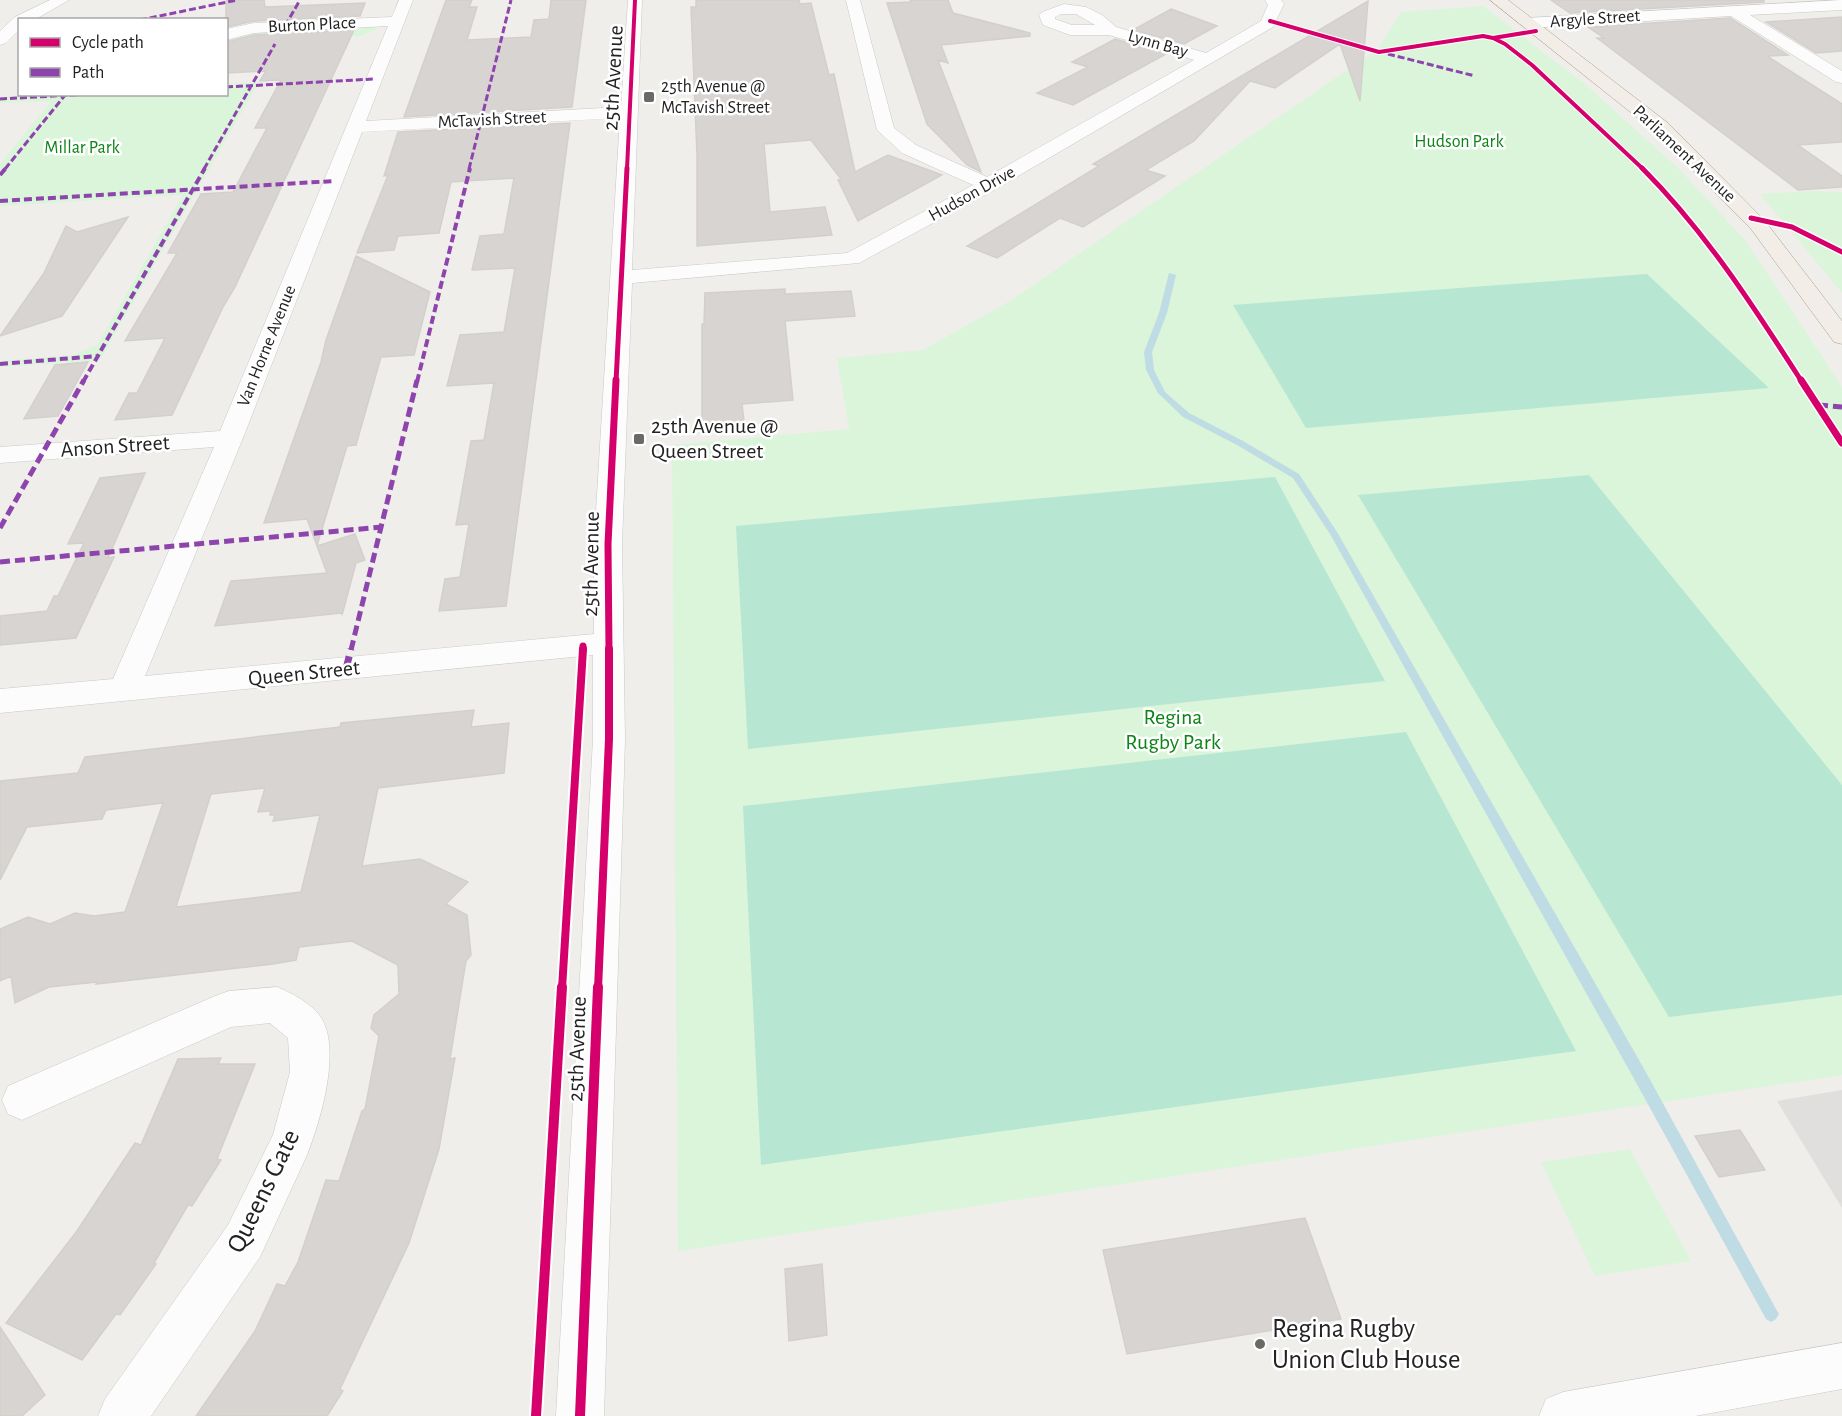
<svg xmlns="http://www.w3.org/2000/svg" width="1842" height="1416" font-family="'Alegreya Sans',sans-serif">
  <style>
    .park { fill: #daf5da }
    .pitch { fill: #b7e6d2 }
    .parking { fill: #e0dfde }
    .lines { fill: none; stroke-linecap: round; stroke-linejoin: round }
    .stream { fill: #bfdbe3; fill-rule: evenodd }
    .building { fill: #d7d4d2; stroke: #d3d0cc; stroke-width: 1.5; fill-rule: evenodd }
    .minor-casing { stroke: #c9c8c7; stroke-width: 1 }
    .major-casing { stroke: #a79c86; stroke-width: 1 }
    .minor { fill: #fdfcfc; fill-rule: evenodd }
    .major { fill: #f3ede7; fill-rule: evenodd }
    .quiet-far3 { stroke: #8e44ad; stroke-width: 3; stroke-dasharray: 7 3; stroke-linecap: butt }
    .quiet-far2 { stroke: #8e44ad; stroke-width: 4; stroke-dasharray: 8 4; stroke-linecap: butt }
    .quiet-far1 { stroke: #8e44ad; stroke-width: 5; stroke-dasharray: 10 5; stroke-linecap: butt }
    .quiet { stroke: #8e44ad; stroke-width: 7; stroke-dasharray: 13 7; stroke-linecap: butt }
    .cycleway-far4-casing { stroke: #fff; stroke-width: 6 }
    .cycleway-far3-casing { stroke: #fff; stroke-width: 8 }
    .cycleway-far2-casing { stroke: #fff; stroke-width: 10 }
    .cycleway-far1-casing { stroke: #fff; stroke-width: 12 }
    .cycleway-casing { stroke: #fff; stroke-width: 14 }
    .cycleway-far4 { stroke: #d6006c; stroke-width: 4 }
    .cycleway-far3 { stroke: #d6006c; stroke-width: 5 }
    .cycleway-far2 { stroke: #d6006c; stroke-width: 7 }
    .cycleway-far1 { stroke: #d6006c; stroke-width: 8 }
    .cycleway { stroke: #d6006c; stroke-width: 10 }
    .poi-dot { fill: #6a6968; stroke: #fff; stroke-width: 2 }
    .labels { text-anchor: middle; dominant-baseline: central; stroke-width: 5; stroke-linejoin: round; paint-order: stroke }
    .far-street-label { font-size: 18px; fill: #222; stroke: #fff }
    .far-poi-label { font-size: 18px; fill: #222; stroke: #fff; text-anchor: start }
    .far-park-label { font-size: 18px; fill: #0c8416; stroke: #fff }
    .street-label { font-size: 22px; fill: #222; stroke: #fff }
    .poi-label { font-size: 22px; fill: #222; stroke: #fff; text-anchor: start }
    .park-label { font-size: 22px; fill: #0c8416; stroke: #fff }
    .near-street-label { font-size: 27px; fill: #222; stroke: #fff }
    .near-poi-label { font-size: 27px; fill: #222; stroke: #fff; text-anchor: start }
  </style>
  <rect width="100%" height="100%" fill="#f0eeeb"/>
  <!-- park -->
  <path class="park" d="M1483 6 1586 85 1678 168 1745 240 1842 387V1075L678 1251 672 445 849 429 837 358 923 350 1010 301 1378 49 1401 12Z
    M370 26 377 28 375 30 361 36 233 43 226 40 240 33Z
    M259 82 100 360 0 367V361L73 355 97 345 183 195 0 206V164L51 101 0 103V97L39 94H226L227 84Z
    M1812 191 1842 192V293L1760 194Z
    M1630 1149 1691 1261 1595 1276 1541 1162Z"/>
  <!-- pitch -->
  <path class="pitch" d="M1647 274 1769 388 1306 428 1233 305Z
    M1589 475 1842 785V995L1669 1017 1358 495Z
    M1275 477 1385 681 748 749 736 526Z
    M1406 732 1576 1051 761 1165 743 806Z"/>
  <!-- parking -->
  <path class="parking" d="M1842 1090V1208L1777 1101Z"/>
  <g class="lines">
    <!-- stream -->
    <path class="stream" d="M1169 273 1176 275 1167 313 1152 352 1154 370 1165 392 1189 413 1243 441 1299 474 1337 532 1643 1067 1776 1309 1779 1314 1776 1319 1771 1322 1766 1319 1633 1077 1330 534 1293 478 1237 445 1183 417 1158 393 1146 370 1144 352 1159 313Z"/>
  </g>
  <!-- building -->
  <path class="building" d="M226 0H264L265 7 365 3 360 16 254 21 226 27Z
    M446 0H472L469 7H477L467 40 531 37 534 20 549 19 551 0H586L572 107 404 117Z
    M696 0H799L800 4 811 3 829 75 834 74 855 172 888 155 942 175 858 221 838 180 841 179 811 140 764 144 770 212 825 207 832 235 697 246V155L691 7H696Z
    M910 0H948L953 13 1030 33V36L941 45 948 63 938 60 981 172 967 165 927 124 887 3 911 2Z
    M1551 0H1764V2L1570 13Z
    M1368 1 1360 101 1340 44 1275 88 1250 81 1194 141 1146 170 1165 176 1083 227 1060 218 997 258 967 246 1099 166 1093 164Z
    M1171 9 1217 26 1184 44 1133 30Z
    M1842 17V51L1816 53 1766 22Z
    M1730 18 1788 55 1767 56 1842 104V142L1798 145 1842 176V187L1798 190 1597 38H1604L1588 27Z
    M354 30 235 287 223 307 172 415 115 420 129 393H137L165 338 125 341 177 253H168L201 194 233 192 267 128H255L281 80 260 81 266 71 226 73V42L254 35Z
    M1115 39 1166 54 1073 105 1037 93 1088 67 1072 62Z
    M570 123 506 606 439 611 445 579 460 577 469 524 456 525 471 441 484 440 494 383 447 386 460 335 504 332 515 268 472 270 480 236 504 234 514 178 451 182 439 233 398 236 394 250 357 253 388 175 384 176 398 132Z
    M128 217 62 316 0 336 44 273 66 226 77 232Z
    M356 256 430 292 414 355 381 357 356 445 347 446 317 546 307 519 264 523 321 362 326 340Z
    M785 289V294L851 291 855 316 785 321 793 400 742 404 744 421 702 424V324H704L705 293Z
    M88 362 58 416 24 419 55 365Z
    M145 473 108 558 114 557 76 638 0 645V616L47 611 54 596H58L84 543 68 544 100 478Z
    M355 534 365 560 356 563 342 615V613L215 626 231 581 327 573 317 546Z
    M474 710 471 727 509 723 504 773 378 788 362 866 420 859 468 882 446 904 467 915 471 955 466 961 450 1059 455 1058 439 1149 409 1243 340 1389 343 1391 327 1416H196L255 1331 277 1284 285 1286 298 1262 326 1180 339 1181 362 1111 365 1109 379 1036 371 1028 374 1015 399 994 398 965 352 941 299 947 296 960 273 964 96 984 97 982 49 987 15 1003 11 976 0 981V929L28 917 50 924 75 913 94 916 125 912 163 803 106 810 102 819 27 827 0 880V781L78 773 85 757 340 727 341 723ZM265 788 258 812 271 811 270 815H275L273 821 320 815 301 892 176 907 211 794Z
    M221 1058 218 1064H255L217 1159 221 1160 192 1206 188 1205 154 1263 156 1264 120 1315 116 1314 82 1360 6 1323 77 1231 135 1143 141 1145 178 1059Z
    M1740 1130 1765 1170 1719 1177 1695 1136Z
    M1305 1218 1341 1319 1127 1354 1103 1250Z
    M822 1264 827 1335 789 1341 785 1269Z
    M0 1327 45 1395 22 1416H0Z"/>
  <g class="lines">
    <defs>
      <path id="minor" d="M50 0H69L34 20H20V29L6 43 0 45V31L15 17Z
        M399 0H413L366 121 621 107 628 0H642L632 270 847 253 973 185 902 153 877 130 846 0H860L894 128 916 145 987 177 1194 60 1109 35H1070L1043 25 1039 15 1042 12 1064 4 1086 7 1102 15 1116 27 1206 53 1261 21 1268 5 1265 0H1281L1284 4 1273 27 996 189 859 263 632 283 622 544 625 739 604 1416H556L593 739V655L0 713V689L113 679 214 447 0 463V447L220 431 388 26 254 33 226 40V29L254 23 392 17ZM1061 14H1076L1095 25H1072L1055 19V17ZM620 118 594 544V634L145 676 243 438 362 132Z
        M1842 0V10L1750 15 1842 71V83L1836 82 1731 16 1527 28 1519 23 1527 18Z
        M277 987C292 993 314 1005 322 1019 341 1052 320 1122 307 1155L260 1257 151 1416H98L105 1399 228 1225 273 1135 290 1072 288 1038 270 1023 231 1027 22 1120 8 1114 2 1100 8 1086 215 996 229 991Z
        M1842 1343V1389L1695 1416H1539L1546 1399 1563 1392Z"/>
      <path id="major" d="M1490 0H1508L1668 123 1765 221 1842 321V344L1834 342 1751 229 1654 131Z"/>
    </defs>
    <!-- minor casing -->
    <use href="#minor" class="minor-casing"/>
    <!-- major casing -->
    <use href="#major" class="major-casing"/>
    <!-- minor -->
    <use href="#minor" class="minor"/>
    <!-- major -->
    <use href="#major" class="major"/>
    <!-- quiet-far3 -->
    <path class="quiet-far3" d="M140 20 237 0
      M285 26 300 0
      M1388 54 1475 76
      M226 87 374 79
      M0 99 91 94
      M5 169 66 94
      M204 169 275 44
      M469 169 511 0"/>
    <!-- quiet-far2 -->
    <path class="quiet-far2" d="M0 175 6 168
      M0 201 334 181
      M0 364 98 356
      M83 382 205 168
      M417 382 470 168"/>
    <!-- quiet-far1 -->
    <path class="quiet-far1" d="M1818 405 1842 407
      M0 528 84 380
      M0 562 382 527
      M351 650 417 380"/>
    <!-- quiet -->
    <path class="quiet" d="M346 669 351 649"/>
    <defs>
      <path id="cycleway-far4" d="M1270 21 1379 52 1483 36 1493 38
        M1536 31 1493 38 1505 44 1532 65 1643 169
        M627 169 635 0"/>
      <path id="cycleway-far3" d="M1642 168C1705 231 1754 307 1802 382
        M1751 218 1792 227 1842 252
        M616 382 627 168"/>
      <path id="cycleway-far2" d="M1801 380 1842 443
        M583 650V646
        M609 650 608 544 616 380"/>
      <path id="cycleway-far1" d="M562 989 583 649
        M598 989 609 739V649"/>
      <path id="cycleway" d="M536 1416 562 987
        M580 1416 598 987"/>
    </defs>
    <!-- cycleway-far4 casing -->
    <use href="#cycleway-far4" class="cycleway-far4-casing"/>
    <!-- cycleway-far3 casing -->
    <use href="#cycleway-far3" class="cycleway-far3-casing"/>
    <!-- cycleway-far2 casing -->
    <use href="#cycleway-far2" class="cycleway-far2-casing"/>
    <!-- cycleway-far1 casing -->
    <use href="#cycleway-far1" class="cycleway-far1-casing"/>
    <!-- cycleway casing -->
    <use href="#cycleway" class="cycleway-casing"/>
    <!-- cycleway-far4 -->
    <use href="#cycleway-far4" class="cycleway-far4"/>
    <!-- cycleway-far3 -->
    <use href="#cycleway-far3" class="cycleway-far3"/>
    <!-- cycleway-far2 -->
    <use href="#cycleway-far2" class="cycleway-far2"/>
    <!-- cycleway-far1 -->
    <use href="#cycleway-far1" class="cycleway-far1"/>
    <!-- cycleway -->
    <use href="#cycleway" class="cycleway"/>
  </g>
  <!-- markers -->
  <g class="poi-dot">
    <rect x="643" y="91" width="12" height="12" rx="3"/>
    <rect x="633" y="433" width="12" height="12" rx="3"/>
    <circle cx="1260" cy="1344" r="6"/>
  </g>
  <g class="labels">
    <!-- far-street labels -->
    <g class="far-street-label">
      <text transform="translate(1595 19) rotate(-4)">Argyle Street</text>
      <text transform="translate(312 25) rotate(-3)">Burton Place</text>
      <text transform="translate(1158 44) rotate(16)">Lynn Bay</text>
      <text transform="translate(492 120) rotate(-3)">McTavish Street</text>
      <text transform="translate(1684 154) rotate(43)">Parliament Avenue</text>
      <text transform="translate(972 194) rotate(-29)">Hudson Drive</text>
      <text transform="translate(267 346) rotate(-68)">Van Horne Avenue</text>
    </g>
    <!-- far-poi labels -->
    <g class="far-poi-label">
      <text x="661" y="87">25th Avenue @<tspan x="661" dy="21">McTavish Street</tspan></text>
    </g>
    <!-- far-park labels -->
    <g class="far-park-label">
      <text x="1459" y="142">Hudson Park</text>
      <text x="82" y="148">Millar Park</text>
    </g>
    <!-- street labels -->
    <g class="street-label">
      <text transform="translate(613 78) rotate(-87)">25th Avenue</text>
      <text transform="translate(115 446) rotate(-4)">Anson Street</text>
      <text transform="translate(591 564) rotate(-89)">25th Avenue</text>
      <text transform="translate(304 673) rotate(-6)">Queen Street</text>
      <text transform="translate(577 1049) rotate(-88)">25th Avenue</text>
    </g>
    <!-- poi labels -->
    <g class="poi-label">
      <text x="651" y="426">25th Avenue @<tspan x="651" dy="25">Queen Street</tspan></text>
    </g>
    <!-- park labels -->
    <g class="park-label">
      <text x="1173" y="717">Regina<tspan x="1173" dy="25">Rugby Park</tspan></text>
    </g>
    <!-- near-street labels -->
    <g class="near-street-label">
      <text transform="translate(263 1191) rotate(-64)">Queens Gate</text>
    </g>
    <!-- near-poi labels -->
    <g class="near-poi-label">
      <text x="1272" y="1328">Regina Rugby<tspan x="1272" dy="31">Union Club House</tspan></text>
    </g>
  </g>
  <!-- legend -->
  <rect x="18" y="18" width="210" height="78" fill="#ffffff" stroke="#a7a7a7" stroke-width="1.5"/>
  <rect x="30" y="38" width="30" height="9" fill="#d6006c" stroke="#a7a7a7" stroke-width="1.5"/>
  <text x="72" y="48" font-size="18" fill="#222222">Cycle path</text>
  <rect x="30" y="68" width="30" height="9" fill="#8e44ad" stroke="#a7a7a7" stroke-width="1.5"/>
  <text x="72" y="78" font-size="18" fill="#222222">Path</text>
</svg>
